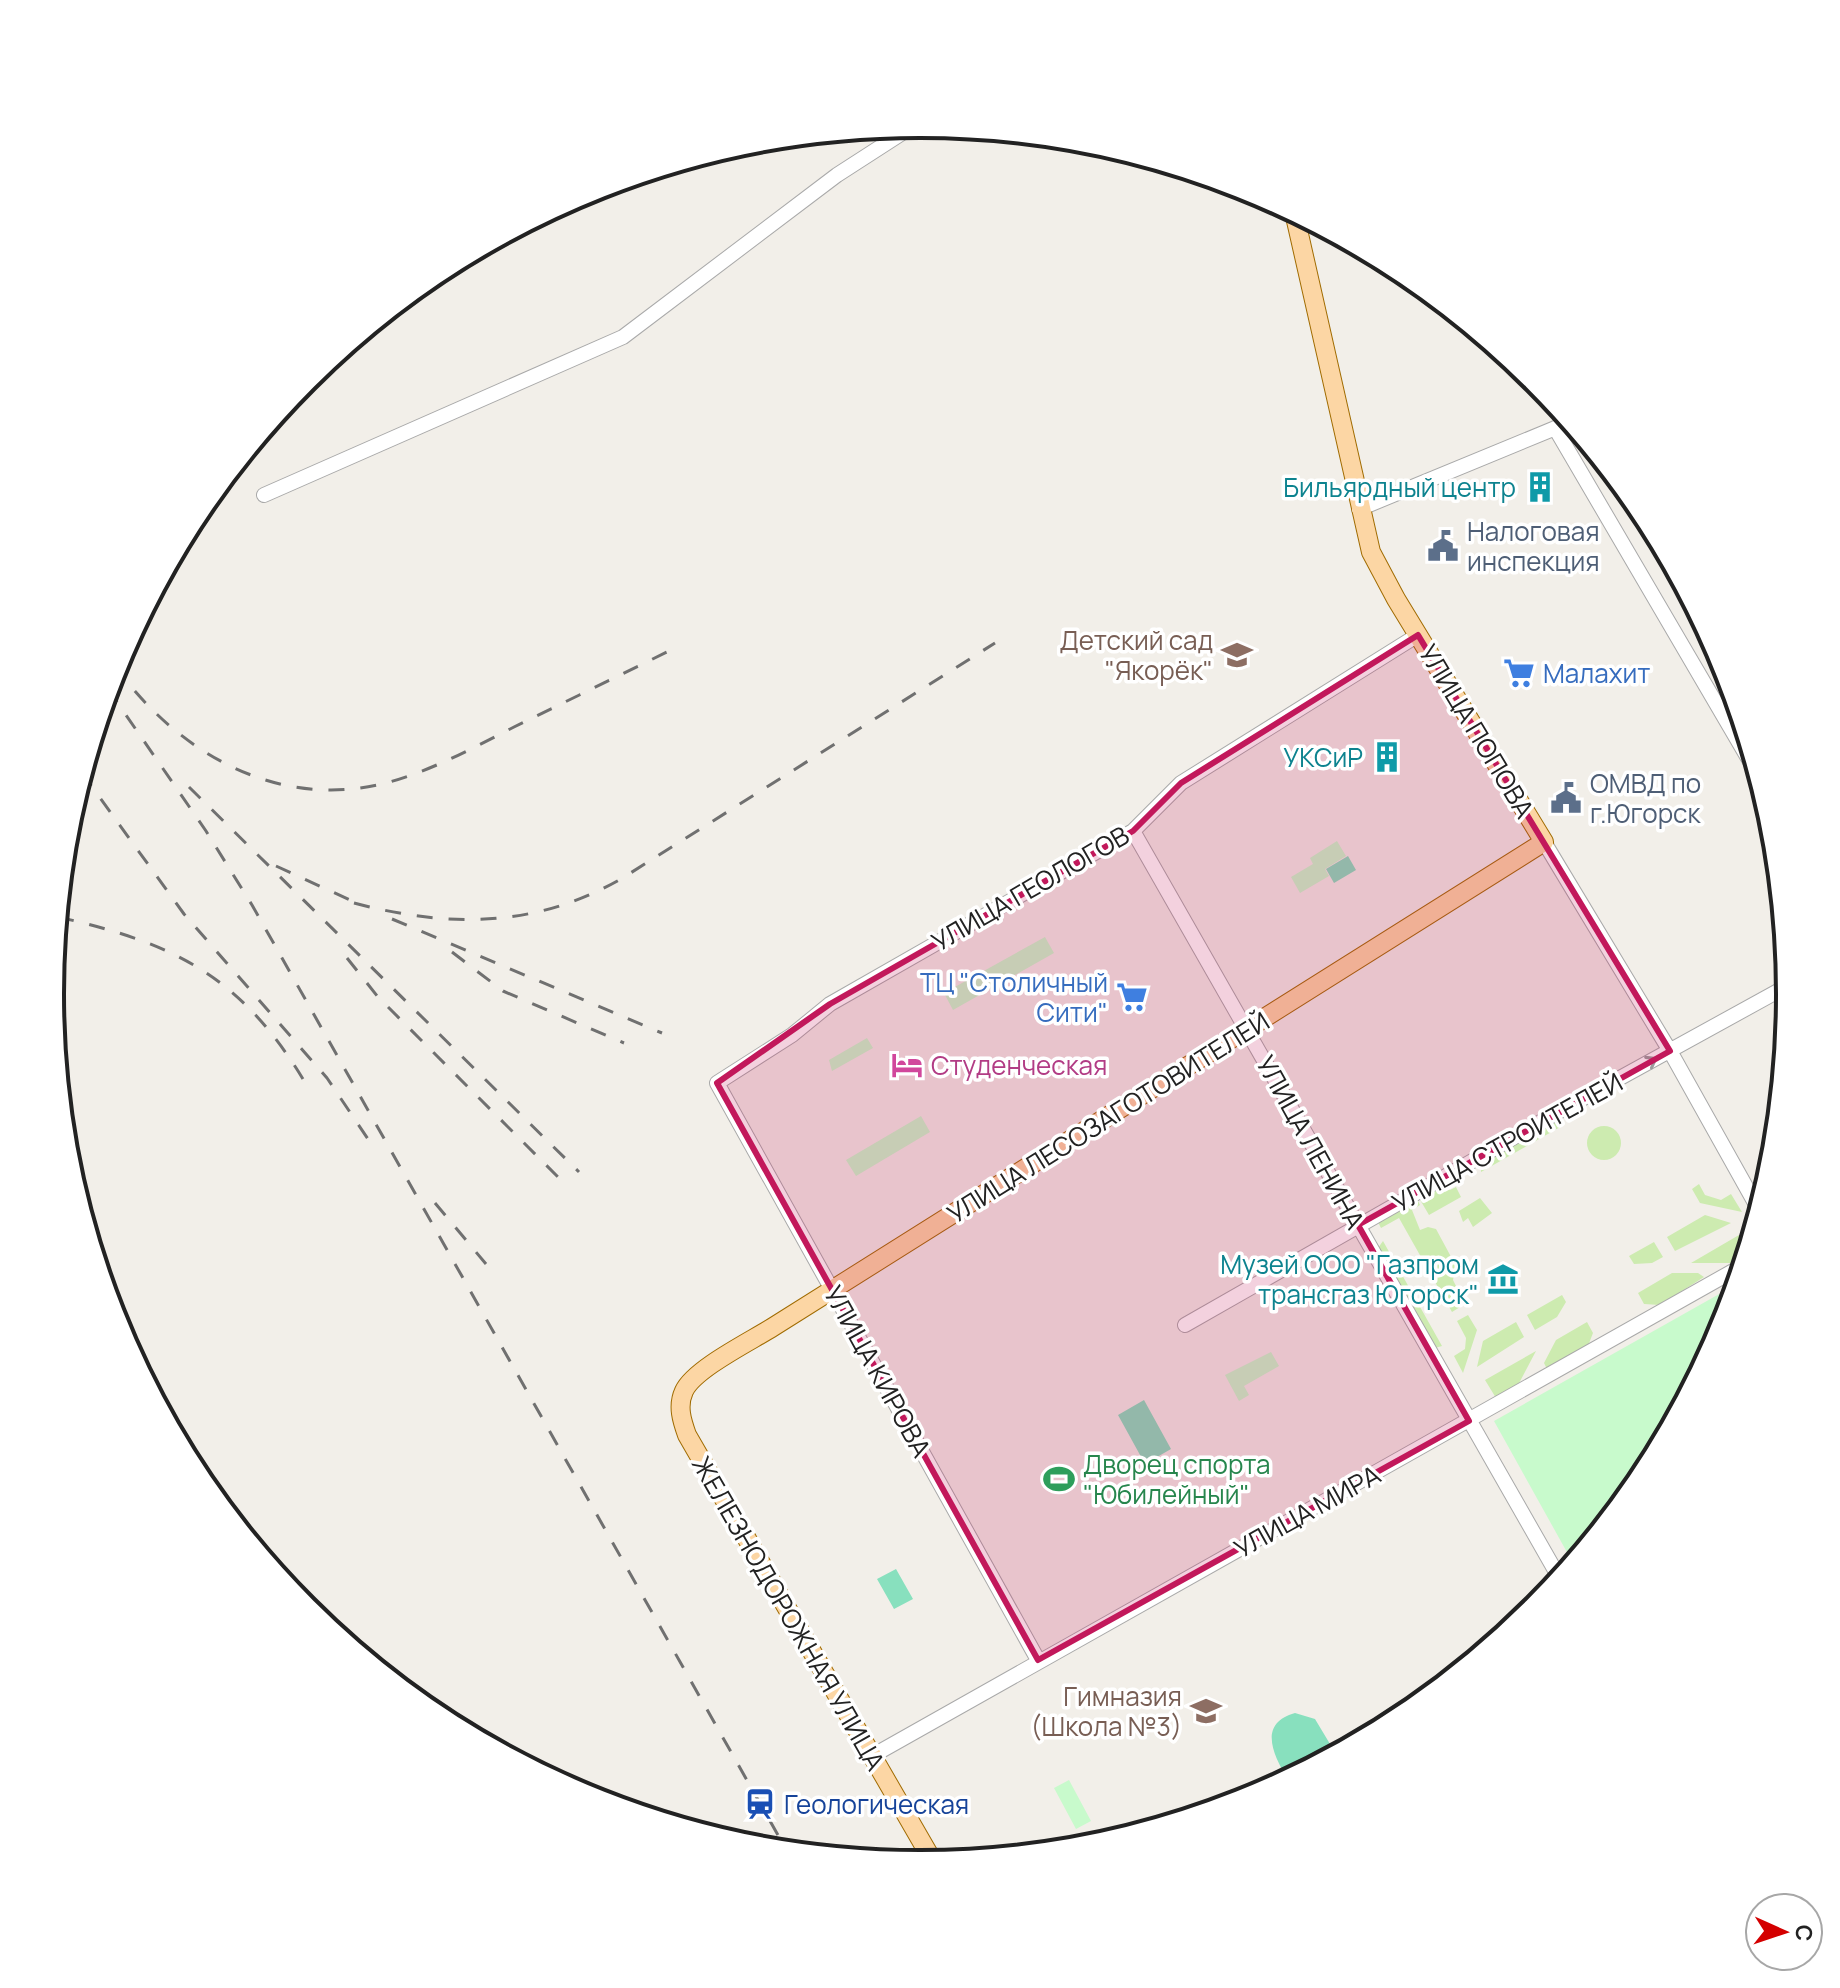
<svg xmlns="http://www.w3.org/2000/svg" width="1840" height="1988" font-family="Manrope,sans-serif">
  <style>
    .grass { fill: #cdebb0 }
    .park { fill: #c8facc }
    .pitch { fill: #88e0be }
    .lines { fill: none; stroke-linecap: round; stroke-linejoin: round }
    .minor-casing { stroke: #a9a9a9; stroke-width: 16 }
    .major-casing { stroke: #a06b00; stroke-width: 20 }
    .minor { stroke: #fff; stroke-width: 14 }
    .major { stroke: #fcd6a4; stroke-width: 18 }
    .rail { stroke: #707070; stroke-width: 3; stroke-dasharray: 16 16; stroke-linecap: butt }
    .oneway { stroke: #9c9c9c }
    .marked { fill: #c2185b; fill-opacity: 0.2; stroke: #c2185b; stroke-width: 6; stroke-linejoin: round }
    .labels { text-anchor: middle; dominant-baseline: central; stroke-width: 7; stroke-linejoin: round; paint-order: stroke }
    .culture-label { font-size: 26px; fill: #0d838f; stroke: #fff; text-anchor: end }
    .service-label { font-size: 26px; fill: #4e5e75; stroke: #fff; text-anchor: start }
    .education-label { font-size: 26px; fill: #785e54; stroke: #fff; text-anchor: end }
    .shop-label { font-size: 26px; fill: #366cbe; stroke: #fff; text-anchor: start }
    .street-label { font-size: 26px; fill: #222; stroke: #fff }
    .hotel-label { font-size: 26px; fill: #b23c85; stroke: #fff; text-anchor: start }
    .leisure-label { font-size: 26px; fill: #27864d; stroke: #fff; text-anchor: start }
    .transit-label { font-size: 26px; fill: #164399; stroke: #fff; text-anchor: start }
    .rim { fill: none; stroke: #222; stroke-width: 4 }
  </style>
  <rect width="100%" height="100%" fill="#f2efe9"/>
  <!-- grass -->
  <path class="grass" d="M1556 1121 1562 1126 1481 1172V1163Z
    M1587 1143a17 17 0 1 1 34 0a17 17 0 1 1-34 0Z
    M1699 1184 1705 1195 1721 1200 1731 1194 1742 1212 1700 1203 1692 1189Z
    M1445 1185 1450 1190 1456 1187 1461 1197 1429 1215 1419 1198Z
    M1480 1198 1492 1213 1473 1227 1468 1218 1463 1222 1459 1211Z
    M1417 1199 1420 1205 1412 1210 1420 1230 1428 1227 1436 1229 1456 1266 1453 1280 1465 1304 1452 1312 1399 1218 1381 1228 1378 1222Z
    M1705 1215 1731 1223 1675 1251 1667 1237Z
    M1739 1235 1748 1249 1745 1257 1734 1263H1691Z
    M1383 1241 1442 1346 1435 1348 1378 1248Z
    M1654 1242 1663 1257 1652 1263 1634 1264 1629 1256Z
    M1672 1273H1698L1704 1277 1660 1305 1644 1304 1638 1293Z
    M1562 1295 1566 1302 1557 1317 1535 1330 1527 1315Z
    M1468 1315 1477 1330 1463 1373 1454 1356 1465 1349 1466 1338 1457 1321Z
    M1516 1322 1524 1337 1477 1367 1483 1341Z
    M1587 1322 1593 1333 1588 1346 1547 1369 1544 1363 1556 1340Z
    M1536 1351 1517 1387 1496 1398 1485 1380Z"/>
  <!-- park -->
  <path class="park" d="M1337 841 1346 856 1325 869 1329 876 1300 893 1291 877 1313 864 1310 858Z
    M1045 937 1054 953 953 1010 944 993Z
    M867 1038 873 1048 832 1071 829 1060Z
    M921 1116 930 1132 856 1176 846 1160Z
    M1737 1284 1724 1327 1643 1478 1573 1563 1494 1421Z
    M1271 1352 1279 1366 1244 1386 1249 1395 1239 1401 1225 1375Z
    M1069 1780 1091 1821 1076 1829 1054 1788Z"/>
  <!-- pitch -->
  <path class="pitch" d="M1348 856 1356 870 1334 883 1326 869Z
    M1144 1400 1171 1449 1145 1464 1118 1415Z
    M896 1569 913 1599 894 1609 877 1579Z
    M1295 1713 1315 1719 1336 1754 1287 1779C1274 1755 1257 1724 1295 1713Z
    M1253 1783 1259 1794 1215 1809 1213 1805Z"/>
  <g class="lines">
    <defs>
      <path id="minor" d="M1555 428 1758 775
        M264 495 623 337 837 175 916 124
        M1359 509 1570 422
        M1133 831 1560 1579
        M1544 842 1670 1051 1759 1210
        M1185 1325 1560 1111 1789 985
        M1038 1660 717 1083 792 1035 830 1004 1133 831 1181 783 1418 635
        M872 1756 1742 1266"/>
      <path id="major" d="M934 1863 687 1435C682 1421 677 1406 684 1391 694 1369 751 1341 773 1327L1544 842 1396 599 1371 552 1294 212"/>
    </defs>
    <!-- minor casing -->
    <use href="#minor" class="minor-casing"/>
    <!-- major casing -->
    <use href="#major" class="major-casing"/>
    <!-- minor -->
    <use href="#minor" class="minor"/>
    <!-- major -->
    <use href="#major" class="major"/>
    <!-- rail -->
    <path class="rail" d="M115 666C177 752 277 811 386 783 431 771 473 748 514 727 565 702 616 677 667 652
      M108 689 206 831 252 905 787 1851
      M82 773 184 914 327 1078 368 1139
      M189 787 579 1172
      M276 866 363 906
      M354 903C449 928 535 928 621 879L995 643
      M58 917C174 943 240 976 303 1079
      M392 919 662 1033
      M452 952 503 991 624 1043
      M347 958 378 997 567 1186
      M435 1203 486 1264"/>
  </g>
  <!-- one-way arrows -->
  <defs><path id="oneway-shaft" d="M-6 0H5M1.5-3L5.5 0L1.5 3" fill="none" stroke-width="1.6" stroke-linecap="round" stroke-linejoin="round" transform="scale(2)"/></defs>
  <use class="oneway" href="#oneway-shaft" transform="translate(1646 1064) rotate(-29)"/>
  <!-- marked area -->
  <path class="marked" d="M1418 635 1670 1051 1358 1225 1469 1421 1038 1660 717 1083 830 1004 1133 831 1181 783Z"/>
  <!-- icons -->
  <defs>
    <symbol id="building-bare" viewBox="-9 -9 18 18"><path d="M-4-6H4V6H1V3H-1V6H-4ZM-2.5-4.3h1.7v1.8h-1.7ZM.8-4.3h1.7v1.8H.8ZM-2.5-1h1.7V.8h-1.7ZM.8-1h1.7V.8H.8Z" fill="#0f9aa8" stroke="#fff" stroke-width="2.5" paint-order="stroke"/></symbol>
    <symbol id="civic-bare" viewBox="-9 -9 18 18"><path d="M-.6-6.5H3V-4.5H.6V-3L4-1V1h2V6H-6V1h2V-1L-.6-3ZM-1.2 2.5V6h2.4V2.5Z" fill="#5c6f8a" stroke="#fff" stroke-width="2.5" paint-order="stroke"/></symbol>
    <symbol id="school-bare" viewBox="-9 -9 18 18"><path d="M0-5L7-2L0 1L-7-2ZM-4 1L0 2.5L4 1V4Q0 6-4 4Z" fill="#8d6e63" stroke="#fff" stroke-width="2.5" paint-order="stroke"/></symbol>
    <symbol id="supermarket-bare" viewBox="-9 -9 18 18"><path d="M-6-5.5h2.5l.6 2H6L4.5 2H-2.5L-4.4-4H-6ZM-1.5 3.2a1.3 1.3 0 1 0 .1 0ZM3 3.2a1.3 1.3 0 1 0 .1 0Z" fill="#3f7fe0" stroke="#fff" stroke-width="2.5" paint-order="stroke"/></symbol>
    <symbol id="hotel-bare" viewBox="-9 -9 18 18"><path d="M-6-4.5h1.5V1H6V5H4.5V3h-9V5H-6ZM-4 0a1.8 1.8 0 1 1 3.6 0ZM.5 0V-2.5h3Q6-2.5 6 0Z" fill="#d1479c" stroke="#fff" stroke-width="2.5" paint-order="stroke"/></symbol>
    <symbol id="museum-bare" viewBox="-9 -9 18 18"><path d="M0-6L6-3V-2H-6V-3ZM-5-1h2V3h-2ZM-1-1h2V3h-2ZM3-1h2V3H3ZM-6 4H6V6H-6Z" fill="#0f9aa8" stroke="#fff" stroke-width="2.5" paint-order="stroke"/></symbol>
    <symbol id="stadium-bare" viewBox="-9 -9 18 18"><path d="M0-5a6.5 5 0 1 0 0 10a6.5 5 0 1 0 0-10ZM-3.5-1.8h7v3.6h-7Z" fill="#2e9e5b" stroke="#fff" stroke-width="2.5" paint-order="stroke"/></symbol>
    <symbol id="station-bare" viewBox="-9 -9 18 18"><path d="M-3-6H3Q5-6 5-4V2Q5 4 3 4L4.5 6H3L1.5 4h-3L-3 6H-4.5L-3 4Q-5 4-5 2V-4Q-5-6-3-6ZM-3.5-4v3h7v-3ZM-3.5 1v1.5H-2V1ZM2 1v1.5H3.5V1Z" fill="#1a4fb4" stroke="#fff" stroke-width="2.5" paint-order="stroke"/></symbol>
  </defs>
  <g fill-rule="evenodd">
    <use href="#building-bare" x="1518" y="465" width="44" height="44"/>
    <use href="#civic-bare" x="1421" y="524" width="44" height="44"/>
    <use href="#school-bare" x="1215" y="633" width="44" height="44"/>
    <use href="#supermarket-bare" x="1497" y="651" width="44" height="44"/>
    <use href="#building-bare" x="1365" y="735" width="44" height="44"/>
    <use href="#civic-bare" x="1544" y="776" width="44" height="44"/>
    <use href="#supermarket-bare" x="1110" y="975" width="44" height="44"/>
    <use href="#hotel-bare" x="885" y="1043" width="44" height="44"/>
    <use href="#museum-bare" x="1481" y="1257" width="44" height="44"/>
    <use href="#stadium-bare" x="1037" y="1457" width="44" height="44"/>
    <use href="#school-bare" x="1184" y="1689" width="44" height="44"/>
    <use href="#station-bare" x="738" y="1782" width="44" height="44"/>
  </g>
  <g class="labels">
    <!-- culture labels -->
    <g class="culture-label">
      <text x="1516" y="487">Бильярдный центр</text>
      <text x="1363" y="757">УКСиР</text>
      <text x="1479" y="1264">Музей ООО "Газпром<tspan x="1479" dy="30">трансгаз Югорск"</tspan></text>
    </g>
    <!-- service labels -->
    <g class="service-label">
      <text x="1467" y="531">Налоговая<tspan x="1467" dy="30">инспекция</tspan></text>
      <text x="1590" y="783">ОМВД по<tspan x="1590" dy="30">г.Югорск</tspan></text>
    </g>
    <!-- education labels -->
    <g class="education-label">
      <text x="1213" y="640">Детский сад<tspan x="1213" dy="30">"Якорёк"</tspan></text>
      <text x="1182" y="1696">Гимназия<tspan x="1182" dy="30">(Школа №3)</tspan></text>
    </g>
    <!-- shop labels -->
    <g class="shop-label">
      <text x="1543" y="673">Малахит</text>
      <text x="1108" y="982" text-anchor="end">ТЦ "Столичный<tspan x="1108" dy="30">Сити"</tspan></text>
    </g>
    <!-- street labels -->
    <g class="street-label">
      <text transform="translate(1477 731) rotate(59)">УЛИЦА ПОПОВА</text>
      <text transform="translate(1030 888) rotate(-30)">УЛИЦА ГЕОЛОГОВ</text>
      <text transform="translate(1108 1117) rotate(-32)">УЛИЦА ЛЕСОЗАГОТОВИТЕЛЕЙ</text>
      <text transform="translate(1311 1142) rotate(61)">УЛИЦА ЛЕНИНА</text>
      <text transform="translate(1507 1142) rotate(-29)">УЛИЦА СТРОИТЕЛЕЙ</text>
      <text transform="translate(878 1371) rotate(61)">УЛИЦА КИРОВА</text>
      <text transform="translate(1307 1511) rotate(-29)">УЛИЦА МИРА</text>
      <text transform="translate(789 1613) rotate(60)">ЖЕЛЕЗНОДОРОЖНАЯ УЛИЦА</text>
    </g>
    <!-- hotel labels -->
    <g class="hotel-label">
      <text x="931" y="1065">Студенческая</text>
    </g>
    <!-- leisure labels -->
    <g class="leisure-label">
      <text x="1083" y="1464">Дворец спорта<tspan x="1083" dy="30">"Юбилейный"</tspan></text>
    </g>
    <!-- transit labels -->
    <g class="transit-label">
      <text x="784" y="1804">Геологическая</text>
    </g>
  </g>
  <!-- crop -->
  <path d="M0 0H1840V1988H0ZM64 994a856 856 0 1 1 1712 0a856 856 0 1 1-1712 0Z" fill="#fff" fill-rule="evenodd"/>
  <path class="rim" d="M64 994a856 856 0 1 1 1712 0a856 856 0 1 1-1712 0Z"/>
  <!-- north arrow -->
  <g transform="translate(1784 1932) rotate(93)"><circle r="38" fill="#ffffff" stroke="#a7a7a7" stroke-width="2"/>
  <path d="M0-6L14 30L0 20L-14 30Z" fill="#d40000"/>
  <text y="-12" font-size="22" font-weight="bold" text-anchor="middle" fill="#222222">С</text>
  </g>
</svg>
